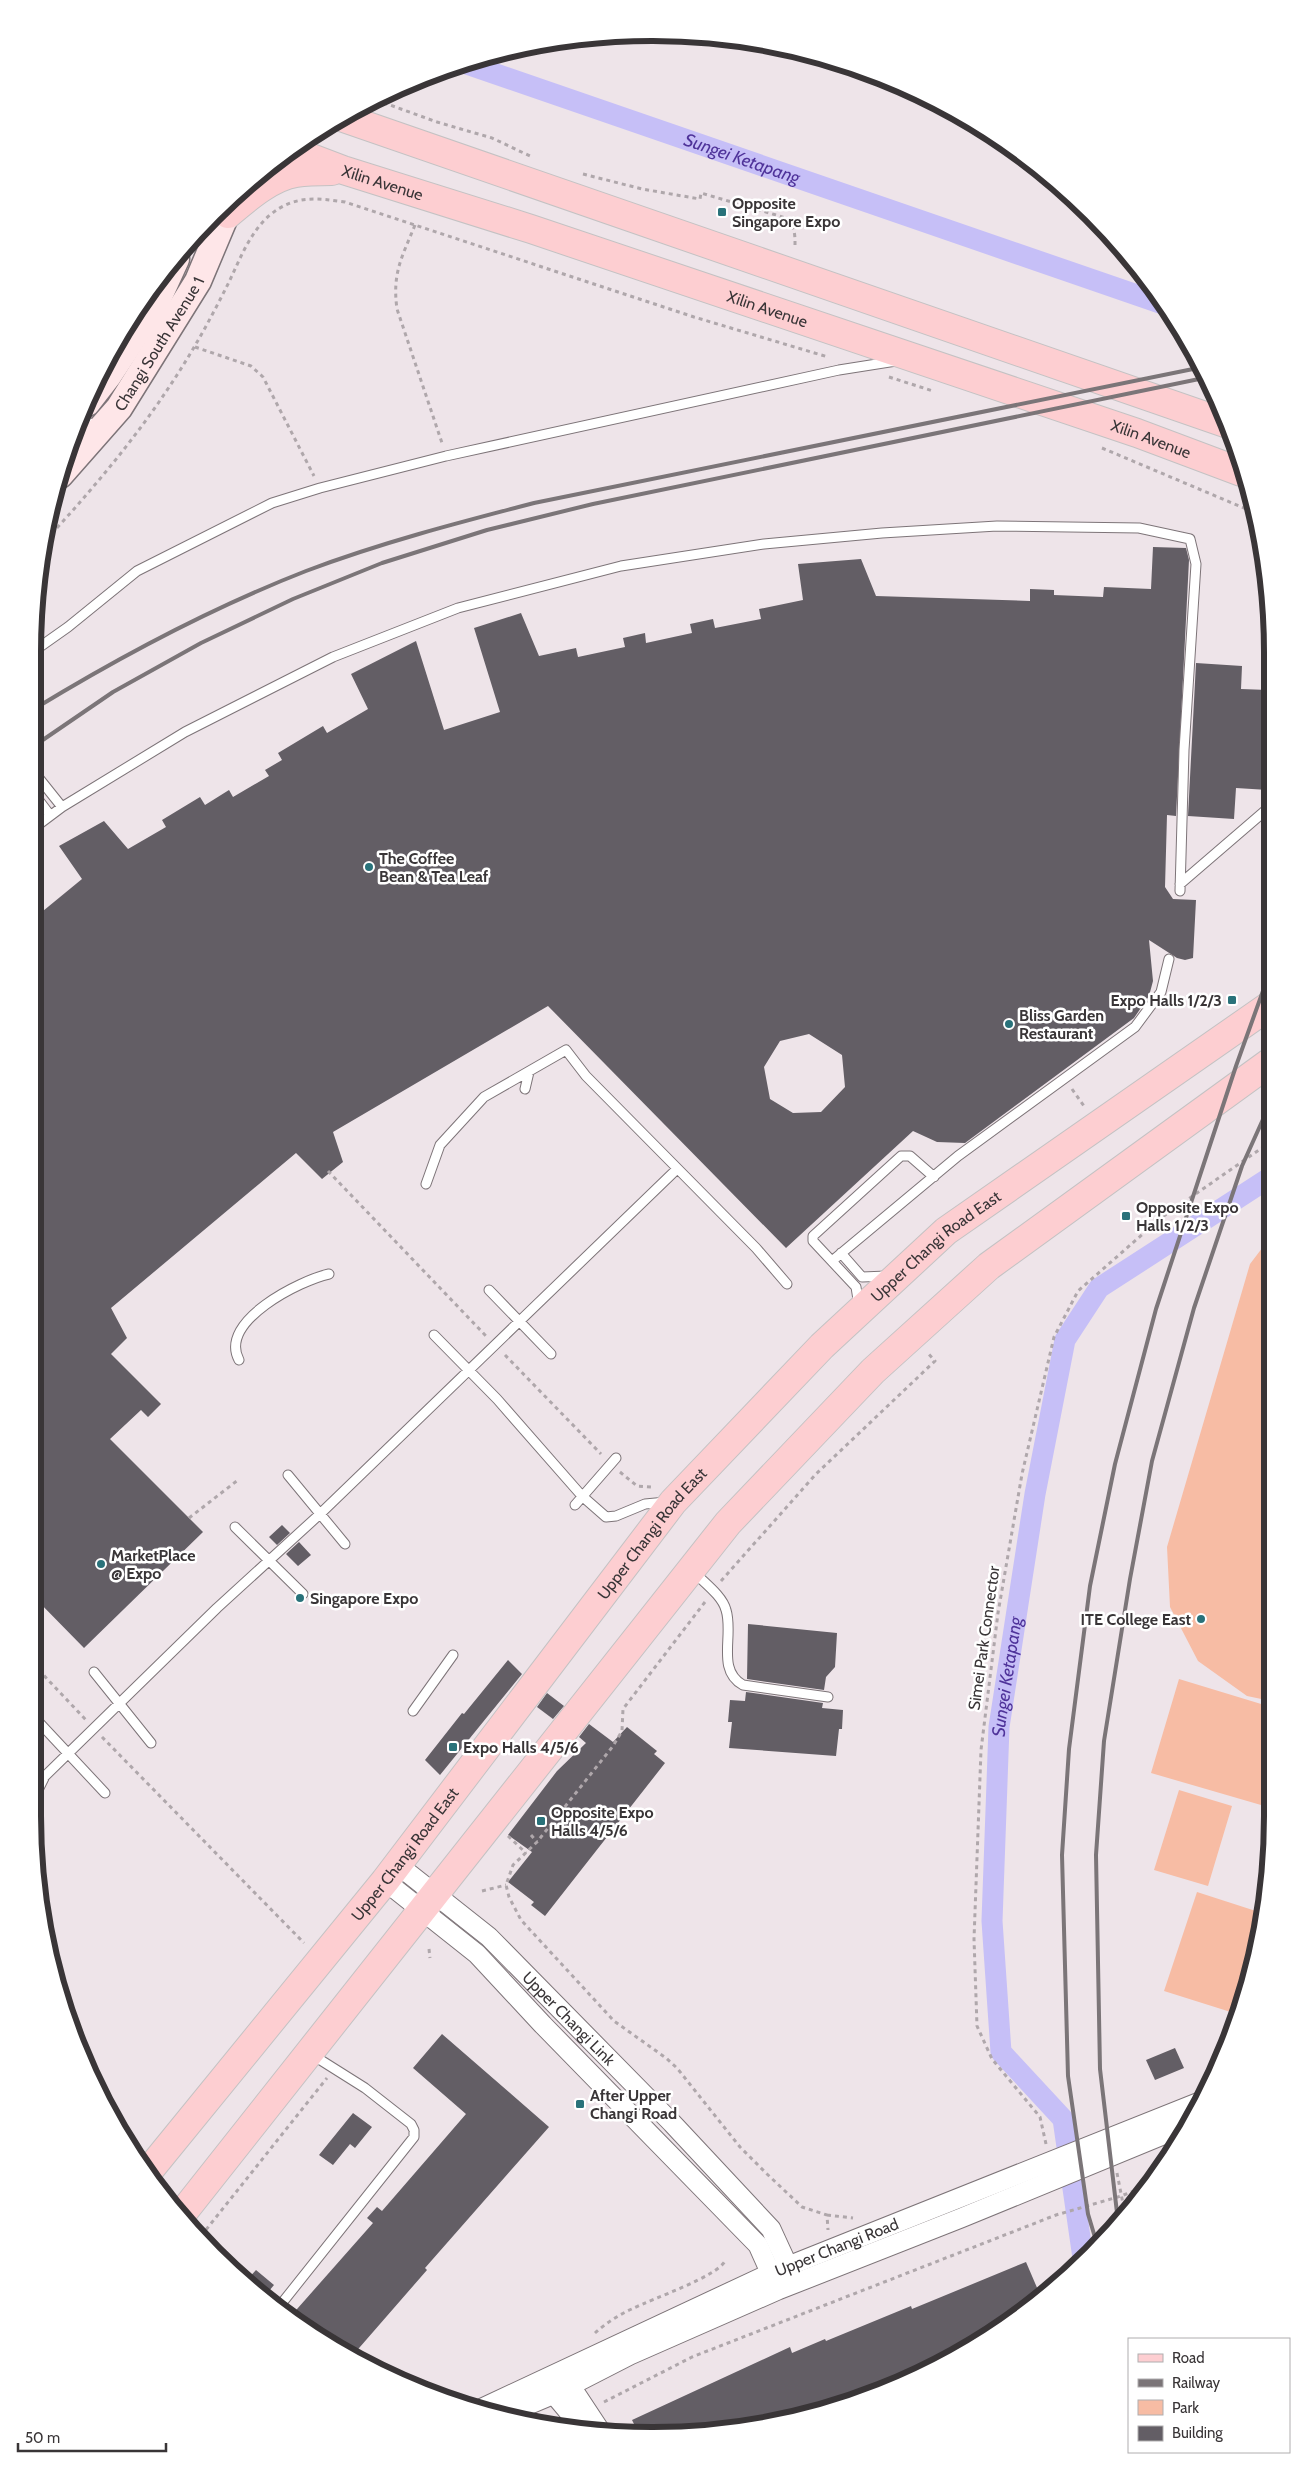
<svg xmlns="http://www.w3.org/2000/svg" width="1305" height="2468" font-family="Cabin,sans-serif">
  <style>
    .green { fill: #f7bca4 }
    .lines { fill: none; stroke-linecap: round; stroke-linejoin: round }
    .canal { stroke: #c6bff7; stroke-width: 21 }
    .building { fill: #635e65; fill-rule: evenodd }
    .lane-casing { stroke: #7d7478; stroke-width: 11 }
    .street-casing { stroke: #7d7478; stroke-width: 21 }
    .secondary-casing { stroke: #7d7478; stroke-width: 29 }
    .primary-casing { stroke: #c4c2c3; stroke-width: 30 }
    .path { stroke: #afa7ab; stroke-width: 3; stroke-dasharray: 4 4; stroke-linecap: butt }
    .lane { stroke: #fff; stroke-width: 9 }
    .street { stroke: #fff; stroke-width: 19 }
    .secondary { stroke: #fee6e8; stroke-width: 26 }
    .primary { stroke: #fdced1; stroke-width: 28 }
    .rail { stroke: #7b7578; stroke-width: 4 }
    .poi-dot { fill: #29727a; stroke: #fff; stroke-width: 2 }
    .labels { text-anchor: middle; dominant-baseline: central; stroke-width: 5; stroke-linejoin: round; paint-order: stroke }
    .street-label { font-size: 16px; fill: #393537; stroke: #fff }
    .poi-label { font-size: 16px; font-weight: bold; fill: #393537; stroke: #fff; text-anchor: start }
    .water-label { font-size: 18px; font-style: italic; fill: #4f339a; stroke: #fff }
    .rim { fill: none; stroke: #393537; stroke-width: 6 }
  </style>
  <rect width="100%" height="100%" fill="#eee4e9"/>
  <!-- green -->
  <path class="green" d="M1269 1239 1271 1701 1247 1696 1198 1661 1170 1607 1167 1547 1250 1264Z
    M1179 1679 1271 1707V1771L1261 1805 1151 1773Z
    M1179 1790 1232 1806 1208 1886 1154 1870Z
    M1197 1892 1262 1913 1251 1976 1237 2014 1164 1991Z"/>
  <g class="lines">
    <!-- canal -->
    <g class="canal">
      <path id="s1" d="M464 63 1160 303"/>
      <path id="s2" d="M1083 2258 1063 2119 1001 2052 992 1921 999 1727 1035 1494 1065 1340 1099 1288 1269 1178"/>
    </g>
  </g>
  <!-- building -->
  <path class="building" d="M1153 547 1186 548 1189 560 1176 816 1167 815 1165 887 1173 899 1196 900 1193 958 1185 960 1177 958 1149 940 1153 981 1149 996 1134 1018 965 1143 937 1142 913 1131 786 1248 548 1006 333 1132 343 1162 322 1179 296 1153 111 1308 127 1338 111 1354 161 1404 148 1417 141 1410 110 1439 203 1532 84 1648 33 1596 34 899 43 911 82 879 59 846 104 821 128 849 166 827 162 820 200 797 205 805 229 790 233 797 269 776 265 770 282 760 278 753 323 726 327 733 368 709 351 674 416 641 444 730 500 712 474 628 521 613 539 656 576 648 578 657 625 647 623 638 645 633 646 643 692 633 690 624 713 619 715 628 761 619 759 609 803 600 798 564 861 559 876 596 1030 601V589L1054 590V595L1103 597 1104 587 1151 589ZM809 1034 842 1055 845 1087 821 1112 793 1113 770 1099 764 1067 780 1041Z
    M1196 663 1242 666 1241 689 1268 690V790L1236 788 1234 819 1188 816Z
    M282 1525 290 1533 277 1545 269 1537Z
    M299 1542 311 1555 298 1566 286 1554Z
    M748 1624 837 1633 835 1667 826 1677 824 1690 747 1679Z
    M508 1660 522 1674 440 1775 425 1760 462 1713 464 1714Z
    M746 1692 823 1703 822 1708 843 1710 842 1729H839L836 1756 729 1748 732 1722H728L730 1700 745 1701Z
    M547 1693 564 1706 553 1719 537 1707Z
    M589 1724 613 1742 627 1727 657 1751 654 1754 665 1763 545 1916 531 1905 534 1902 508 1882 532 1852 508 1835 557 1771 586 1743 579 1737Z
    M442 2034 549 2127 425 2268 427 2270 353 2355 308 2331 290 2317 373 2223 367 2218 377 2207 382 2211 466 2114 413 2068Z
    M1175 2048 1184 2068 1155 2080 1146 2060Z
    M353 2113 372 2127 355 2148 350 2144 333 2165 319 2155Z
    M1026 2262 1041 2297 997 2331 890 2388 880 2392 879 2389 813 2414 693 2434H639L632 2420 790 2347 792 2353 825 2339 826 2341 911 2306 912 2309Z
    M256 2270 274 2285 264 2297 245 2282Z"/>
  <g class="lines">
    <defs>
      <path id="lane" d="M81 418 98 428
        M34 651 68 627 137 571 272 503 320 488 446 456 839 370 896 361
        M34 772 62 807
        M34 794 50 815
        M34 828 62 807 185 732 333 657 458 608 621 566 764 544 882 533 997 526 1139 528 1190 539 1196 564 1184 750 1180 891
        M1180 884 1266 810
        M525 1089 529 1072
        M426 1184 440 1145 484 1097 566 1050 586 1076 756 1248 787 1284
        M841 1253 862 1277 887 1276
        M832 1261 958 1156 1135 1027 1161 992 1169 959
        M489 1290 551 1354
        M859 1306 856 1287 813 1241V1236L901 1156H910L934 1177
        M434 1335 497 1399 582 1496 606 1517 616 1516 645 1504 666 1502
        M239 1360C218 1321 301 1280 329 1274
        M288 1475 345 1544
        M575 1505 616 1458
        M235 1527 303 1594
        M693 1571C703 1582 722 1595 726 1610 734 1635 716 1670 743 1685L828 1697
        M94 1672 151 1743
        M413 1711 453 1655
        M34 1717 105 1793
        M33 1783 44 1777 217 1608 320 1514 677 1169
        M33 1800 44 1778
        M278 2308 414 2137V2130L411 2124 365 2088 311 2054"/>
      <g id="street">
        <path id="s3" d="M398 1865 489 1937 672 2123 771 2229 793 2277"/>
        <path d="M385 1881 477 1954 543 2025 758 2245 775 2283"/>
        <path d="M564 2376 601 2432"/>
        <path d="M547 2386 583 2429"/>
        <path id="s4" d="M478 2410 771 2273 1202 2101"/>
        <path d="M502 2416 554 2394 630 2355 778 2290 961 2218 1187 2125"/>
      </g>
      <g id="secondary">
        <path d="M87 403 108 376 155 305 176 259"/>
        <path id="s5" d="M60 475 119 408 198 281 233 198"/>
      </g>
      <g id="primary">
        <path d="M341 117 1228 424"/>
        <path id="s6" d="M293 151 343 170 531 229 1137 433 1241 472"/>
        <path d="M228 214C247 198 271 177 296 173 307 171 320 171 332 171"/>
        <path id="s7" d="M147 2173 385 1881 673 1502 822 1346 946 1231 1269 1006"/>
        <path d="M181 2215 728 1523 873 1371 989 1266 1269 1063"/>
      </g>
    </defs>
    <!-- lane casing -->
    <use href="#lane" class="lane-casing"/>
    <!-- street casing -->
    <use href="#street" class="street-casing"/>
    <!-- secondary casing -->
    <use href="#secondary" class="secondary-casing"/>
    <!-- primary casing -->
    <use href="#primary" class="primary-casing"/>
    <!-- path -->
    <path class="path" d="M376 100 437 122 492 138 530 156
      M583 174 642 189 700 199 701 193 786 218C796 227 795 237 795 249
      M415 225C402 257 392 273 397 309L442 443
      M195 347 251 366 263 377 314 476
      M889 377 933 391
      M1102 448 1251 511
      M46 540C102 479 151 420 193 349 206 327 218 304 229 282 240 259 250 232 270 215 294 195 317 198 345 202L694 317 828 357
      M1072 1089 1084 1106
      M328 1171 486 1336
      M505 1355 601 1454
      M620 1472 637 1486 651 1487
      M189 1518 238 1480
      M721 1581 816 1474 935 1361 927 1352
      M705 1602 623 1709 622 1731 613 1746 537 1842 513 1865 506 1885 509 1897 521 1920 614 2021 666 2058 677 2068 740 2147 767 2174 802 2207 827 2215 828 2230
      M33 1664 86 1720
      M102 1737 304 1943
      M531 1835 537 1842
      M508 1836 526 1853
      M482 1891 506 1885
      M429 1949 430 1958
      M1046 2144 1040 2117 992 2059 977 2026 974 1939 981 1750 998 1613 1022 1474 1054 1337 1078 1291 1161 1218 1269 1143
      M132 2150 137 2145
      M1117 2173 1125 2214
      M827 2215 853 2218
      M201 2236 327 2078
      M595 2333C606 2323 620 2314 634 2308 652 2299 718 2276 725 2261
      M604 2402 692 2357 1056 2215 1121 2196 1149 2185"/>
    <!-- lane -->
    <use href="#lane" class="lane"/>
    <!-- street -->
    <use href="#street" class="street"/>
    <!-- secondary -->
    <use href="#secondary" class="secondary"/>
    <!-- primary -->
    <use href="#primary" class="primary"/>
    <!-- rail -->
    <path class="rail" d="M34 709C121 656 211 608 306 571 380 543 457 523 534 503L1198 368
      M34 746 113 692 201 643 293 599 382 563 487 530 593 504 1204 378
      M1118 2221 1100 2069 1096 1855 1104 1741 1130 1579 1152 1461 1194 1308 1242 1166 1269 1106
      M1097 2244 1088 2214 1068 2076 1062 1855 1069 1749 1090 1586 1115 1464 1156 1309 1236 1066 1268 977"/>
  </g>
  <!-- markers -->
  <g class="poi-dot">
    <rect x="717" y="207" width="10" height="10" rx="2.5"/>
    <circle cx="369" cy="867" r="5"/>
    <rect x="1227" y="995" width="10" height="10" rx="2.5"/>
    <circle cx="1009" cy="1024" r="5"/>
    <rect x="1121" y="1211" width="10" height="10" rx="2.5"/>
    <circle cx="101" cy="1564" r="5"/>
    <circle cx="300" cy="1598" r="5"/>
    <circle cx="1201" cy="1619" r="5"/>
    <rect x="448" y="1742" width="10" height="10" rx="2.5"/>
    <rect x="536" y="1816" width="10" height="10" rx="2.5"/>
    <rect x="575" y="2099" width="10" height="10" rx="2.5"/>
  </g>
  <g class="labels">
    <!-- street labels -->
    <g class="street-label">
      <text stroke="none"><textPath href="#s6" startOffset="95">Xilin Avenue</textPath></text>
      <text stroke="none"><textPath href="#s6" startOffset="500">Xilin Avenue</textPath></text>
      <text stroke="none"><textPath href="#s5" startOffset="165">Changi South Avenue 1</textPath></text>
      <text stroke="none"><textPath href="#s6" startOffset="905">Xilin Avenue</textPath></text>
      <text stroke="none"><textPath href="#s7" startOffset="1220">Upper Changi Road East</textPath></text>
      <text stroke="none"><textPath href="#s7" startOffset="815">Upper Changi Road East</textPath></text>
      <text transform="translate(984 1638) rotate(-82)">Simei Park Connector</text>
      <text stroke="none"><textPath href="#s7" startOffset="410">Upper Changi Road East</textPath></text>
      <text stroke="none"><textPath href="#s3" startOffset="230">Upper Changi Link</textPath></text>
      <text stroke="none"><textPath href="#s4" startOffset="394">Upper Changi Road</textPath></text>
    </g>
    <!-- poi labels -->
    <g class="poi-label">
      <text x="732" y="203">Opposite<tspan x="732" dy="18">Singapore Expo</tspan></text>
      <text x="379" y="858">The Coffee<tspan x="379" dy="18">Bean &amp; Tea Leaf</tspan></text>
      <text x="1222" y="1000" text-anchor="end">Expo Halls 1/2/3</text>
      <text x="1019" y="1015">Bliss Garden<tspan x="1019" dy="18">Restaurant</tspan></text>
      <text x="1136" y="1207">Opposite Expo<tspan x="1136" dy="18">Halls 1/2/3</tspan></text>
      <text x="111" y="1555">MarketPlace<tspan x="111" dy="18">@ Expo</tspan></text>
      <text x="310" y="1598">Singapore Expo</text>
      <text x="1191" y="1619" text-anchor="end">ITE College East</text>
      <text x="463" y="1747">Expo Halls 4/5/6</text>
      <text x="551" y="1812">Opposite Expo<tspan x="551" dy="18">Halls 4/5/6</tspan></text>
      <text x="590" y="2095">After Upper<tspan x="590" dy="18">Changi Road</tspan></text>
    </g>
    <!-- water labels -->
    <g class="water-label">
      <text stroke="none"><textPath href="#s1" startOffset="294">Sungei Ketapang</textPath></text>
      <text stroke="none"><textPath href="#s2" startOffset="608">Sungei Ketapang</textPath></text>
    </g>
  </g>
  <!-- crop -->
  <path d="M0 0H1305V2468H0ZM652 41H653A611 611 0 0 1 1264 652V1816A611 611 0 0 1 653 2427H652A611 611 0 0 1 41 1816V652A611 611 0 0 1 652 41Z" fill="#fff" fill-rule="evenodd"/>
  <path class="rim" d="M652 41H653A611 611 0 0 1 1264 652V1816A611 611 0 0 1 653 2427H652A611 611 0 0 1 41 1816V652A611 611 0 0 1 652 41Z"/>
  <!-- legend -->
  <rect x="1128" y="2338" width="162" height="115" fill="#ffffff" stroke="#b0aeaf"/>
  <rect x="1138" y="2354" width="25" height="8" fill="#fdced1" stroke="#b0aeaf"/>
  <text x="1172" y="2363" font-size="15" fill="#393537">Road</text>
  <rect x="1138" y="2379" width="25" height="8" fill="#7b7578" stroke="#b0aeaf"/>
  <text x="1172" y="2388" font-size="15" fill="#393537">Railway</text>
  <rect x="1138" y="2400" width="25" height="15" fill="#f7bca4" stroke="#b0aeaf"/>
  <text x="1172" y="2413" font-size="15" fill="#393537">Park</text>
  <rect x="1138" y="2426" width="25" height="15" fill="#635e65" stroke="#b0aeaf"/>
  <text x="1172" y="2438" font-size="15" fill="#393537">Building</text>
  <!-- scale -->
  <path d="M18 2443v8h148v-8" fill="none" stroke="#393537" stroke-width="2.5"/>
  <text x="25" y="2443" font-size="15" fill="#393537" stroke="#ffffff" stroke-width="4" paint-order="stroke">50 m</text>
</svg>
